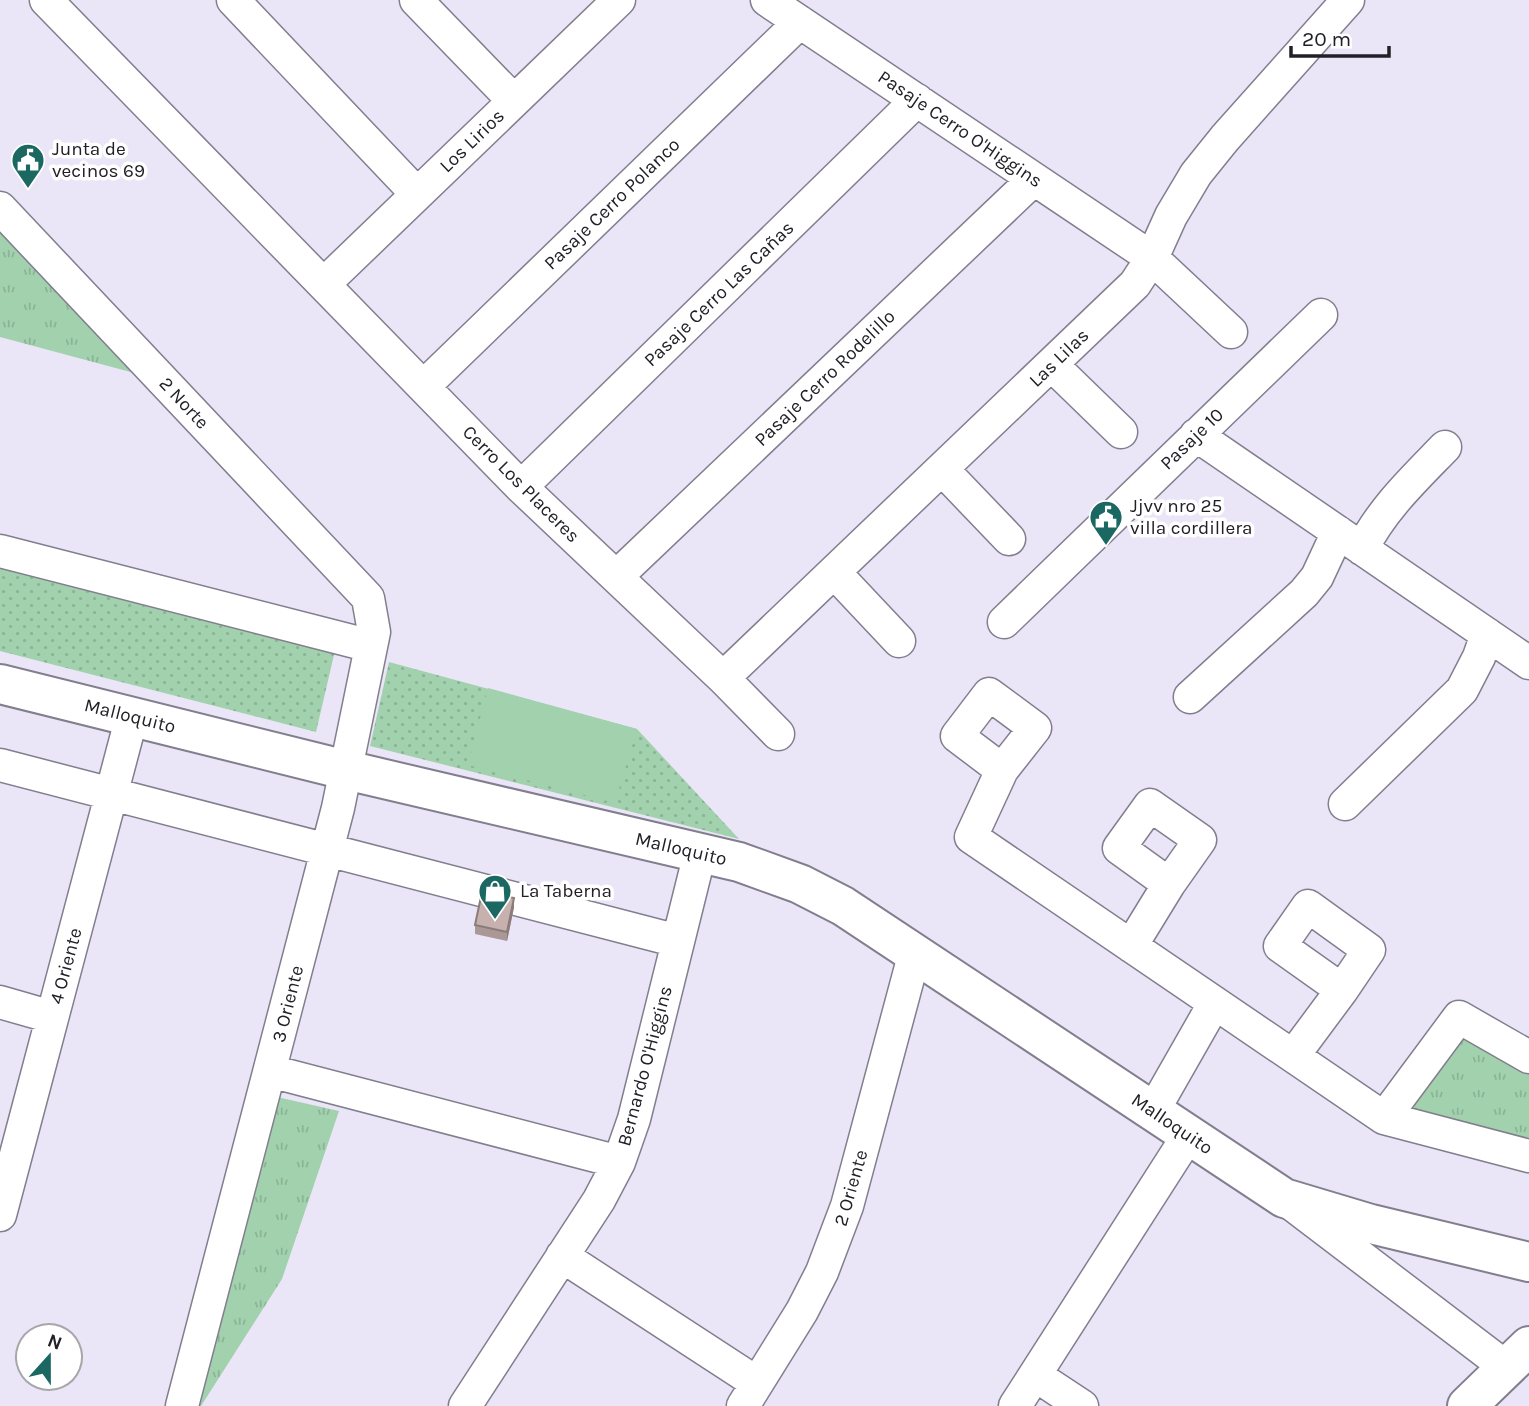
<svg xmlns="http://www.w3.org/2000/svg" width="1529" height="1406" font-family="Karla,sans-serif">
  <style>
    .grass { fill: url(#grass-tufts) }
    .park { fill: url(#park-dots) }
    .pitch { fill: #a2d1ae }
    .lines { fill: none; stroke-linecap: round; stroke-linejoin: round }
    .street-casing { stroke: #827e8e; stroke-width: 35 }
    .secondary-casing { stroke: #827e8e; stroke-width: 42 }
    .street { stroke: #fff; stroke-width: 32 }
    .secondary { stroke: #fff; stroke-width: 38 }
    .wall { fill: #aa9896 }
    .shaded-wall { fill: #8b7c7a }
    .building { fill: #c6b1af; stroke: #8b7c7a; stroke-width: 2 }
    .labels { text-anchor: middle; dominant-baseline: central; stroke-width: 7; stroke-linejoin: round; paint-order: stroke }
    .street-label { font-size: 19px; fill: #222026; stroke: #fff }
    .poi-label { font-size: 19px; fill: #222026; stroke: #fff; text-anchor: start }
  </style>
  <defs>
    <pattern id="grass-tufts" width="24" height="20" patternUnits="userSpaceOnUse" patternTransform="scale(1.75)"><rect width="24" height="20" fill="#a2d1ae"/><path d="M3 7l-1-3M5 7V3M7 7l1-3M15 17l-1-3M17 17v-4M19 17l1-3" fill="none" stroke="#8bb396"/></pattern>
    <pattern id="park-dots" width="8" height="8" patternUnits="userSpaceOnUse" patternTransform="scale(1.75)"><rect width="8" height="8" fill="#a2d1ae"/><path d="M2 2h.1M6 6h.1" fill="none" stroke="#8bb396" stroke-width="1.8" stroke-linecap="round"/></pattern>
  </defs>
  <rect width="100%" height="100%" fill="#eae5f7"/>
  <!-- grass -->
  <path class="grass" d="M0 220 138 374 0 337Z
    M1461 1031 1529 1070V1145L1402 1111Z
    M277 1097 339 1111 282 1279 201 1406H198Z"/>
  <!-- park -->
  <path class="park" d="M0 560 337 642 316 732 0 651Z
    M389 662 637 729 739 839 370 746Z"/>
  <!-- pitch -->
  <path class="pitch" d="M488 688 637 729 615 803 468 765Z"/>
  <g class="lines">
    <defs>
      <path id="street" d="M46 0 521 487 723 678 778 734
        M233 0 417 194
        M416 0 514 101
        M767 0 1152 258 1231 332
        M0 208 368 598 374 632 338 808 182 1406
        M325 283 619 0
        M1052 365 1121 432
        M424 386 800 22
        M1196 435 1529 663
        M942 469 1009 539
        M521 487 917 100
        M1362 549C1382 509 1414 479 1445 447
        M0 551 371 646
        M834 572 899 641
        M616 577 1034 179
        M1004 622 1321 315
        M723 678 1135 284 1152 258 1171 216 1196 174 1225 138 1348 0
        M1190 697 1304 593 1317 577 1338 532
        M0 765 678 941
        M1002 770 957 736 989 694 1035 728 1002 770 971 837 1384 1118 1529 1156
        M1345 804 1462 690 1479 657 1487 634
        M1150 805 1200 840 1169 884 1119 848Z
        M1308 906 1369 950 1342 990 1280 946Z
        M1131 946 1169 884
        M0 1002 52 1017
        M1293 1056 1342 990
        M270 1071 619 1162
        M1153 1111 1214 1004
        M1384 1118 1459 1017 1529 1057
        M1293 1205 1507 1368
        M0 1215 132 716
        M562 1256 757 1383
        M1035 1375 1082 1406
        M465 1406 599 1200 619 1162 634 1119 700 853
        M743 1406 802 1311 822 1272 847 1206 915 952
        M1015 1406 1188 1136"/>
      <path id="secondary" d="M0 684 346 770 739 862 800 884 843 906 1284 1198 1371 1224 1529 1262
        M1467 1406 1529 1346"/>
    </defs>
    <!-- street casing -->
    <use href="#street" class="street-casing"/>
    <!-- secondary casing -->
    <use href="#secondary" class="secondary-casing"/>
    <!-- street -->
    <use href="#street" class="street"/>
    <!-- secondary -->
    <use href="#secondary" class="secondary"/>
  </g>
  <!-- wall -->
  <path class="wall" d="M514 907 507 941 475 934V925Z"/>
  <!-- shaded-wall -->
  <path class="shaded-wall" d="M514 898V907L507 941V932Z"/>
  <!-- building -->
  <path class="building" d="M482 892 514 898 507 932 475 925Z"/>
  <!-- icons -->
  <defs>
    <symbol id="civic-pin" viewBox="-11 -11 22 30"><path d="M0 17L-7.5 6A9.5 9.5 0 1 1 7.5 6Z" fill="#1b6762" stroke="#fff"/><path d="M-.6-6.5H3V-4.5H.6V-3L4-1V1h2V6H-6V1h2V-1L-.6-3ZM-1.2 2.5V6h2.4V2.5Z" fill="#fff"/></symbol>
    <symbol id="shop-pin" viewBox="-11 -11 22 30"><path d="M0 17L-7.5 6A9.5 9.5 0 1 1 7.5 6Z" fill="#1b6762" stroke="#fff"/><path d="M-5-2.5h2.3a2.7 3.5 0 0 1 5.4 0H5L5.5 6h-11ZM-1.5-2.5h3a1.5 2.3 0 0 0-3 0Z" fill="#fff"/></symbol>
  </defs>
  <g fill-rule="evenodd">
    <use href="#civic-pin" x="9" y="141" width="38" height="52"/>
    <use href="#civic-pin" x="1087" y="498" width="38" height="52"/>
    <use href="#shop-pin" x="476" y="872" width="38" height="52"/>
  </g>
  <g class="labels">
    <!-- street labels -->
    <g class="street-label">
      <text transform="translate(960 129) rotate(34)">Pasaje Cerro O'Higgins</text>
      <text transform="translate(472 141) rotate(-44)">Los Lirios</text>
      <text transform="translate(612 204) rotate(-44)">Pasaje Cerro Polanco</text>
      <text transform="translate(719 294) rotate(-44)">Pasaje Cerro Las Cañas</text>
      <text transform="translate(1059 358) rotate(-44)">Las Lilas</text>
      <text transform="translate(825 378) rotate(-44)">Pasaje Cerro Rodelillo</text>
      <text transform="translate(184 403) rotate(47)">2 Norte</text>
      <text transform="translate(1192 439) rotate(-44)">Pasaje 10</text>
      <text transform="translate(521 484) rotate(45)">Cerro Los Placeres</text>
      <text transform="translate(130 716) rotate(14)">Malloquito</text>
      <text transform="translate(681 849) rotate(13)">Malloquito</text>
      <text transform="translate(66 966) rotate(-75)">4 Oriente</text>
      <text transform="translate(288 1004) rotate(-76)">3 Oriente</text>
      <text transform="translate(645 1066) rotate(-75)">Bernardo O'Higgins</text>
      <text transform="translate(1172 1124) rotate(34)">Malloquito</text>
      <text transform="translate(851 1188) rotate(-74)">2 Oriente</text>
    </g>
    <!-- poi labels -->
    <g class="poi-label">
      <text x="52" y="149">Junta de<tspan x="52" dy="22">vecinos 69</tspan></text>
      <text x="1130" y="506">Jjvv nro 25<tspan x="1130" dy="22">villa cordillera</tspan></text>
      <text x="520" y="891">La Taberna</text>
    </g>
  </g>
  <!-- north arrow -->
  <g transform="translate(49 1357) rotate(21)"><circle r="33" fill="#ffffff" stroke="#a7a6a8" stroke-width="2"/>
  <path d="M0-5L12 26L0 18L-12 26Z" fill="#1b6762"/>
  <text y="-10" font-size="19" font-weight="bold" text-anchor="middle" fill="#222026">N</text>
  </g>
  <!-- scale -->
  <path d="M1291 46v10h98v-10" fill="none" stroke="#222026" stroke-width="3.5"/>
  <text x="1302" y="46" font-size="21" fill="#222026" stroke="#ffffff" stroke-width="5" paint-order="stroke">20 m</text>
</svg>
